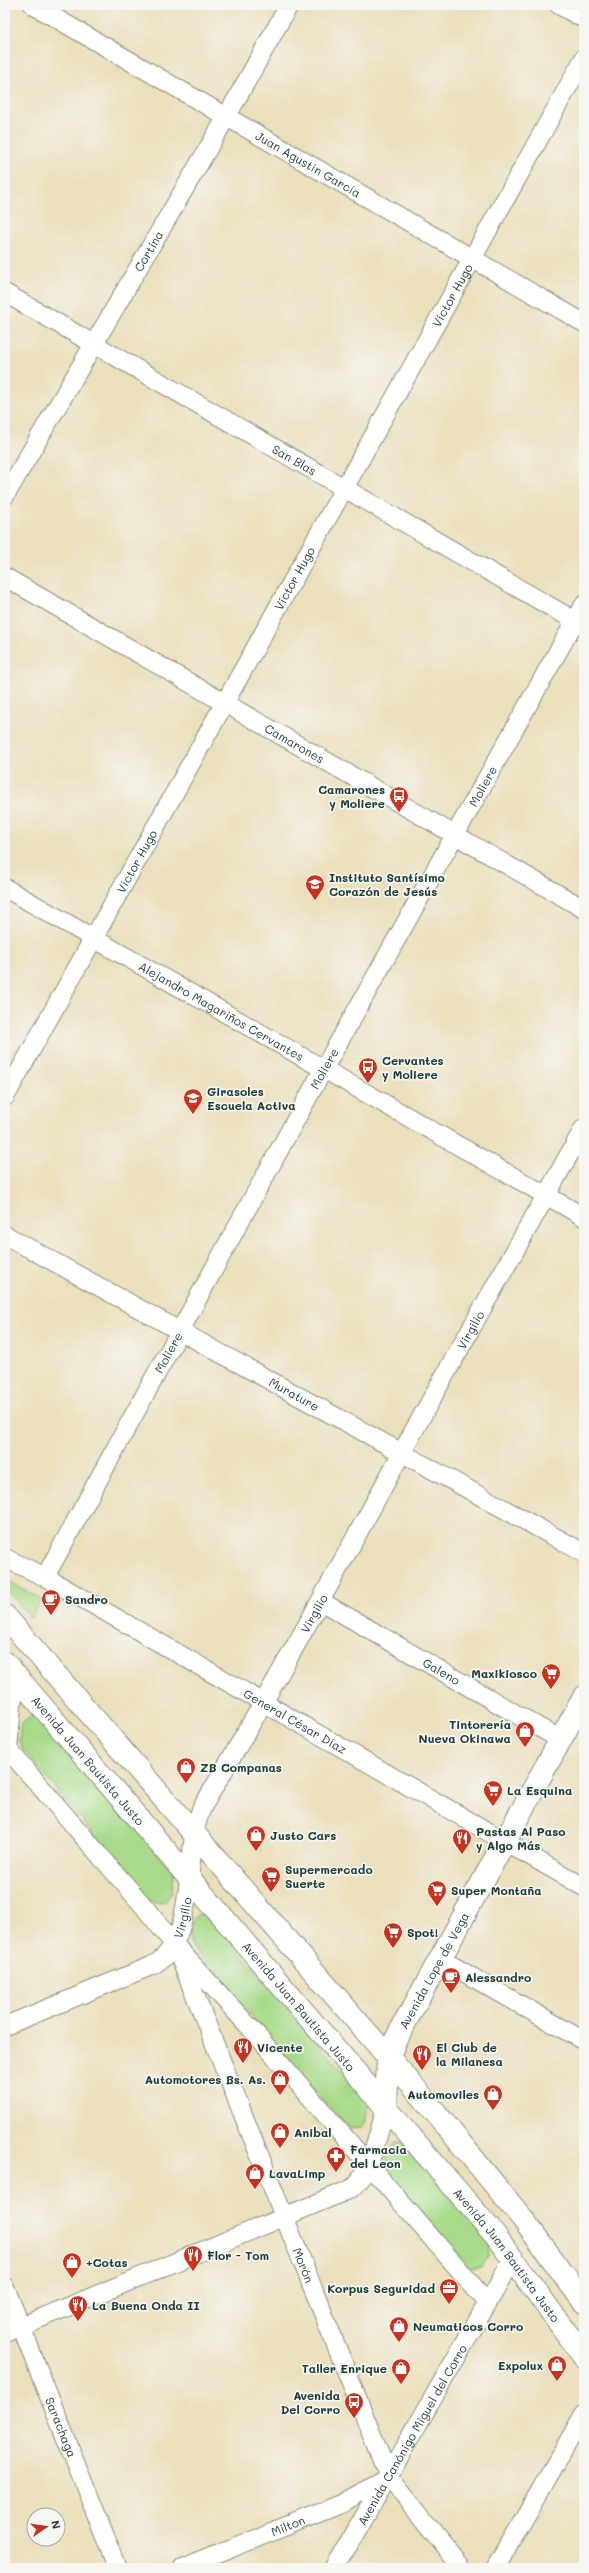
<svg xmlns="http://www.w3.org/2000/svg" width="589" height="2573" font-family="Mali,sans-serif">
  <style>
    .green { fill: #a9db8a; stroke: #648c5f }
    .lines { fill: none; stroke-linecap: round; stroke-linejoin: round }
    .minor-casing { stroke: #858e78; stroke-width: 20 }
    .major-casing { stroke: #858e78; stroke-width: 24 }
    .minor { stroke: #fff; stroke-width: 18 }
    .major { stroke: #fff; stroke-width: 22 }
    .labels { text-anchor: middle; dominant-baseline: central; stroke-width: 3.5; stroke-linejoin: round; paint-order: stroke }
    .street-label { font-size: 12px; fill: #1f3d34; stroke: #f6f6f2 }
    .poi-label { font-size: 12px; font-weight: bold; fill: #1f3d34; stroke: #f6f6f2; text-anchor: start }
  </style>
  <rect width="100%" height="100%" fill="#f6f6f2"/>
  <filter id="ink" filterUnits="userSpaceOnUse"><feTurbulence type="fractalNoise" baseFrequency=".025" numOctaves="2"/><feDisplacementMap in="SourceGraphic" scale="8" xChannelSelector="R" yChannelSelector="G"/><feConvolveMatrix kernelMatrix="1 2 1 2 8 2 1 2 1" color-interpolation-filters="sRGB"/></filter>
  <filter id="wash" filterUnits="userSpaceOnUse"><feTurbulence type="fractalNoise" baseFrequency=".012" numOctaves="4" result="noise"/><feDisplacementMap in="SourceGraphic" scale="16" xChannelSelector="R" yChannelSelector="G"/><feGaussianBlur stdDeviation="0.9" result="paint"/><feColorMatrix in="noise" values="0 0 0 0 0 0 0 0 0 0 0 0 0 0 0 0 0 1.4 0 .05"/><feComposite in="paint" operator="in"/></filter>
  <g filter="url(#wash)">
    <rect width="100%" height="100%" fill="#ebdfbc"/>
    <!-- green -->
    <path class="green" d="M5 1579 41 1599 31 1618 5 1588Z
      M32 1716 40 1717 174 1873 172 1892 165 1902 154 1903 149 1900 23 1750 19 1741 21 1724Z
      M206 1913 368 2100 366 2120 362 2127 347 2128 192 1947C187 1937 189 1923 197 1915Z
      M395 2142H402L490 2244 488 2257 482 2266 470 2268 387 2174V2153Z"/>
  </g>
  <g filter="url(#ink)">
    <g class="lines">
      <defs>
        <g id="minor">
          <path id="s1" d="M33 5 584 323"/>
          <path d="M559 5 584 19"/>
          <path id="s2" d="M5 293 584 626"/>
          <path id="s3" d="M5 496 227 116 289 5"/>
          <path id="s4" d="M5 577 584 909"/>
          <path id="s5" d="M5 888 584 1217"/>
          <path id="s6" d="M5 1097 584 58"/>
          <path id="s7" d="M5 1235 584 1553"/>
          <path id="s8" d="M5 1558 45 1577 584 1887"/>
          <path id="s9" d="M45 1577 323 1070 584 605"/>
          <path id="s10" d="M322 1602 561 1740"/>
          <path d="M5 1746 141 1903 174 1944 254 2032 487 2302"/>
          <path d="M5 1754 8 1749 15 1675"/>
          <path id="s11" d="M180 1958 389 2477 462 2568"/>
          <path d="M439 1958 584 2041"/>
          <path id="s12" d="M5 2026 151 1966C201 1943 181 1844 204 1804 273 1689 337 1572 401 1454 461 1345 523 1237 584 1128"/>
          <path id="s13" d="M5 2287 118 2568"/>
          <path d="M5 2333 351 2189C370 2177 379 2129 386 2108"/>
          <path id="s14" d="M182 2568 341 2504 389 2477"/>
          <path id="s15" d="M335 2568 513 2259"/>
          <path d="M496 2568 584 2414"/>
        </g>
        <g id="major">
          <path d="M5 1616 416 2089 522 2218 584 2302"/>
          <path id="s16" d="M5 1663 495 2235 584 2357"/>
          <path id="s17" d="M386 2108 388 2058 396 2039 584 1697"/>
        </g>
      </defs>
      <!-- minor casing -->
      <use href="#minor" class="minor-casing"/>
      <!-- major casing -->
      <use href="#major" class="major-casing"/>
      <!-- minor -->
      <use href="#minor" class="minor"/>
      <!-- major -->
      <use href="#major" class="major"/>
    </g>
  </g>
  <!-- icons -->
  <defs>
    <symbol id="bus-pin" viewBox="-11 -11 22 30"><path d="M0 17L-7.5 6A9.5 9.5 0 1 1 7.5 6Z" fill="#c8321e" stroke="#f6f6f2"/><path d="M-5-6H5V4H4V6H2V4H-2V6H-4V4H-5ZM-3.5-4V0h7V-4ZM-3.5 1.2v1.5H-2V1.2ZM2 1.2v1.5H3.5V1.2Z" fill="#fff"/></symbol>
    <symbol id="school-pin" viewBox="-11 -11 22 30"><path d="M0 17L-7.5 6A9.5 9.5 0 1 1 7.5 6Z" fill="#c8321e" stroke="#f6f6f2"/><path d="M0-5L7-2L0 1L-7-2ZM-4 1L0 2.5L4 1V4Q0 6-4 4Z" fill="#fff"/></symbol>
    <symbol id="cafe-pin" viewBox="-11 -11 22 30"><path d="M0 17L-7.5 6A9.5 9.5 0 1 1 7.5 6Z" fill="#c8321e" stroke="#f6f6f2"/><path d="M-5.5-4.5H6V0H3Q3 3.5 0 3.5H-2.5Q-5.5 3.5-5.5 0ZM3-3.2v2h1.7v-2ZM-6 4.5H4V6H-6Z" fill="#fff"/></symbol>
    <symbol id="supermarket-pin" viewBox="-11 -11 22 30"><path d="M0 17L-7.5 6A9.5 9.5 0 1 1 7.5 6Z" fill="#c8321e" stroke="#f6f6f2"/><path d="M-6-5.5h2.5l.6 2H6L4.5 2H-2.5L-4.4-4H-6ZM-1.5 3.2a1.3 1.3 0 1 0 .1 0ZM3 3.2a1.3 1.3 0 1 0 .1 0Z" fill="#fff"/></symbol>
    <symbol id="shop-pin" viewBox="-11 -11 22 30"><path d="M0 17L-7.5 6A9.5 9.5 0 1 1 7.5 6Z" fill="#c8321e" stroke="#f6f6f2"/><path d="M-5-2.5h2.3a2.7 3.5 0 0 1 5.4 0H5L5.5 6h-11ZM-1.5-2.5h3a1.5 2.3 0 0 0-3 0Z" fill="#fff"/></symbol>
    <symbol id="restaurant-pin" viewBox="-11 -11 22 30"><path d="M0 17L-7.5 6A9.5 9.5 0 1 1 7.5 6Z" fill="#c8321e" stroke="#f6f6f2"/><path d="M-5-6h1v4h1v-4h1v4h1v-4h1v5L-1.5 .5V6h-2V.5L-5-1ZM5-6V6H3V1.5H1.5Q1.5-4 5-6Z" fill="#fff"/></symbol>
    <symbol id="pharmacy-pin" viewBox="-11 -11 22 30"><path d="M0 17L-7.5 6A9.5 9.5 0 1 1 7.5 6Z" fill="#c8321e" stroke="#f6f6f2"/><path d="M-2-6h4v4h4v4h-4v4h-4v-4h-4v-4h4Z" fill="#fff"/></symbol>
    <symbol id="office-pin" viewBox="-11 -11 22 30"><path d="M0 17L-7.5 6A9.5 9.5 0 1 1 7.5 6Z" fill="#c8321e" stroke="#f6f6f2"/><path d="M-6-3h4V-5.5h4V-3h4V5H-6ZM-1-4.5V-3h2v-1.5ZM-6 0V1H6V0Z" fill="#fff"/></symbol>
  </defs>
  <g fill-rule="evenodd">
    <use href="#bus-pin" x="388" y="785" width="22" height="30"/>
    <use href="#school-pin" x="304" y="873" width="22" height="30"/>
    <use href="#bus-pin" x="357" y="1056" width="22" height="30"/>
    <use href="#school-pin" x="182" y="1087" width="22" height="30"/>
    <use href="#cafe-pin" x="40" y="1588" width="22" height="30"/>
    <use href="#supermarket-pin" x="540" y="1662" width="22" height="30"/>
    <use href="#shop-pin" x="514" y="1720" width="22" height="30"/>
    <use href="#shop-pin" x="175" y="1756" width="22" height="30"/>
    <use href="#supermarket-pin" x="482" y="1779" width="22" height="30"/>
    <use href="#shop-pin" x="245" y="1824" width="22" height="30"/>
    <use href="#restaurant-pin" x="451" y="1827" width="22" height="30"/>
    <use href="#supermarket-pin" x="260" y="1865" width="22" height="30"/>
    <use href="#supermarket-pin" x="426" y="1879" width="22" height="30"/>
    <use href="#supermarket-pin" x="382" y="1921" width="22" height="30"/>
    <use href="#cafe-pin" x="440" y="1966" width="22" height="30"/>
    <use href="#restaurant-pin" x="232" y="2036" width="22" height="30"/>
    <use href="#restaurant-pin" x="411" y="2043" width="22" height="30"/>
    <use href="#shop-pin" x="269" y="2068" width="22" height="30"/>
    <use href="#shop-pin" x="482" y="2083" width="22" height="30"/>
    <use href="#shop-pin" x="269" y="2121" width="22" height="30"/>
    <use href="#pharmacy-pin" x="325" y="2145" width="22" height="30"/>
    <use href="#shop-pin" x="244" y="2162" width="22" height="30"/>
    <use href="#restaurant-pin" x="182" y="2244" width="22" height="30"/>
    <use href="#shop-pin" x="61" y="2251" width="22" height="30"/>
    <use href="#office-pin" x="438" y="2277" width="22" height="30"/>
    <use href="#restaurant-pin" x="67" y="2294" width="22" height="30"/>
    <use href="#shop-pin" x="388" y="2315" width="22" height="30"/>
    <use href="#shop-pin" x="546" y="2354" width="22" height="30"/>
    <use href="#shop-pin" x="390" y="2357" width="22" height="30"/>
    <use href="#bus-pin" x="343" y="2391" width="22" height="30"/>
  </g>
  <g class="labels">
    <!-- street labels -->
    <g class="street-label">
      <text stroke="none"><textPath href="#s1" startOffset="318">Juan Agustín García</textPath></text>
      <text stroke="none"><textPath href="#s3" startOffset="284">Cortina</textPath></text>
      <text stroke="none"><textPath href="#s6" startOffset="918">Víctor Hugo</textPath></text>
      <text stroke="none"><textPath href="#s2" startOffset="334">San Blas</textPath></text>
      <text stroke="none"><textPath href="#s6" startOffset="594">Víctor Hugo</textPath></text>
      <text stroke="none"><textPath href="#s4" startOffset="334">Camarones</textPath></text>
      <text stroke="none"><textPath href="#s9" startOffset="904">Moliere</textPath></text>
      <text stroke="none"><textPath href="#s6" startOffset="270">Víctor Hugo</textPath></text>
      <text stroke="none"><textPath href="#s5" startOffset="249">Alejandro Magariños Cervantes</textPath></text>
      <text stroke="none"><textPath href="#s9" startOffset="580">Moliere</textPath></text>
      <text stroke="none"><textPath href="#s12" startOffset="878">Virgilio</textPath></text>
      <text stroke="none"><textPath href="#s9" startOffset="256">Moliere</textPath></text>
      <text stroke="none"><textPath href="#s7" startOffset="330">Murature</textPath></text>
      <text stroke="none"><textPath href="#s12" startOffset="554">Virgilio</textPath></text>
      <text stroke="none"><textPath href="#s10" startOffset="138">Galeno</textPath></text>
      <text stroke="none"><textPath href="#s8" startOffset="333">General César Díaz</textPath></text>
      <text stroke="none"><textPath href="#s16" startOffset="128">Avenida Juan Bautista Justo</textPath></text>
      <text stroke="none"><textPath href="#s12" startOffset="218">Virgilio</textPath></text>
      <text stroke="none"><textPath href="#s17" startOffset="149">Avenida Lope de Vega</textPath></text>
      <text stroke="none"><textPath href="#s16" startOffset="452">Avenida Juan Bautista Justo</textPath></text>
      <text stroke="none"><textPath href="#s16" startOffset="776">Avenida Juan Bautista Justo</textPath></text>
      <text stroke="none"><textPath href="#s11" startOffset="331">Morón</textPath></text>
      <text stroke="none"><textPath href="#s13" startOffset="151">Sarachaga</textPath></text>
      <text stroke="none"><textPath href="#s15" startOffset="154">Avenida Canónigo Miguel del Corro</textPath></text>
      <text stroke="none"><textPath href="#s14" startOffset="114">Milton</textPath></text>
    </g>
    <!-- poi labels -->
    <g class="poi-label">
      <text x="385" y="789" text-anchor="end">Camarones<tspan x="385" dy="14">y Moliere</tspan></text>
      <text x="329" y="877">Instituto Santísimo<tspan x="329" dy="14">Corazón de Jesús</tspan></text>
      <text x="382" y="1060">Cervantes<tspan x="382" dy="14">y Moliere</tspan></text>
      <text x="207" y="1091">Girasoles<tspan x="207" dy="14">Escuela Activa</tspan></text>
      <text x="65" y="1599">Sandro</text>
      <text x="537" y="1673" text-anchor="end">Maxikiosco</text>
      <text x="511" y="1724" text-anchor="end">Tintorería<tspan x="511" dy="14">Nueva Okinawa</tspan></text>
      <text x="200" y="1767">ZB Companas</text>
      <text x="507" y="1790">La Esquina</text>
      <text x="476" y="1831">Pastas Al Paso<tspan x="476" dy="14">y Algo Más</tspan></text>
      <text x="270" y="1835">Justo Cars</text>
      <text x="285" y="1869">Supermercado<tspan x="285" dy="14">Suerte</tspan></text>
      <text x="451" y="1890">Super Montaña</text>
      <text x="407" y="1932">Spot!</text>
      <text x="465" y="1977">Alessandro</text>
      <text x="257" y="2047">Vicente</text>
      <text x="436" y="2047">El Club de<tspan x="436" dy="14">la Milanesa</tspan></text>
      <text x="266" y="2079" text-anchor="end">Automotores Bs. As.</text>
      <text x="479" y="2094" text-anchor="end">Automoviles</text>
      <text x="294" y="2132">Anibal</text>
      <text x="350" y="2149">Farmacia<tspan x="350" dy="14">del Leon</tspan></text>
      <text x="269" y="2173">LavaLimp</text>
      <text x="207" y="2255">Flor - Tom</text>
      <text x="86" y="2262">+Cotas</text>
      <text x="435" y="2288" text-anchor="end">Korpus Seguridad</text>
      <text x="92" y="2305">La Buena Onda II</text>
      <text x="413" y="2326">Neumaticos Corro</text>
      <text x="543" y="2365" text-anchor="end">Expolux</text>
      <text x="387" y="2368" text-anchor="end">Taller Enrique</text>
      <text x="340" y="2395" text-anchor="end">Avenida<tspan x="340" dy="14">Del Corro</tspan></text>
    </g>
  </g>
  <!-- margin -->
  <rect width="589" height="2573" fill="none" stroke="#f6f6f2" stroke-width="20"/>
  <!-- north arrow -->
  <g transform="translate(46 2527) rotate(77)"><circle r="19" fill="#f6f6f2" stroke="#a0aca6"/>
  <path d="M0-3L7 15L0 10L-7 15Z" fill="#c8321e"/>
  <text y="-6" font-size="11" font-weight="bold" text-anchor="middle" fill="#1f3d34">N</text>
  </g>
</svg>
